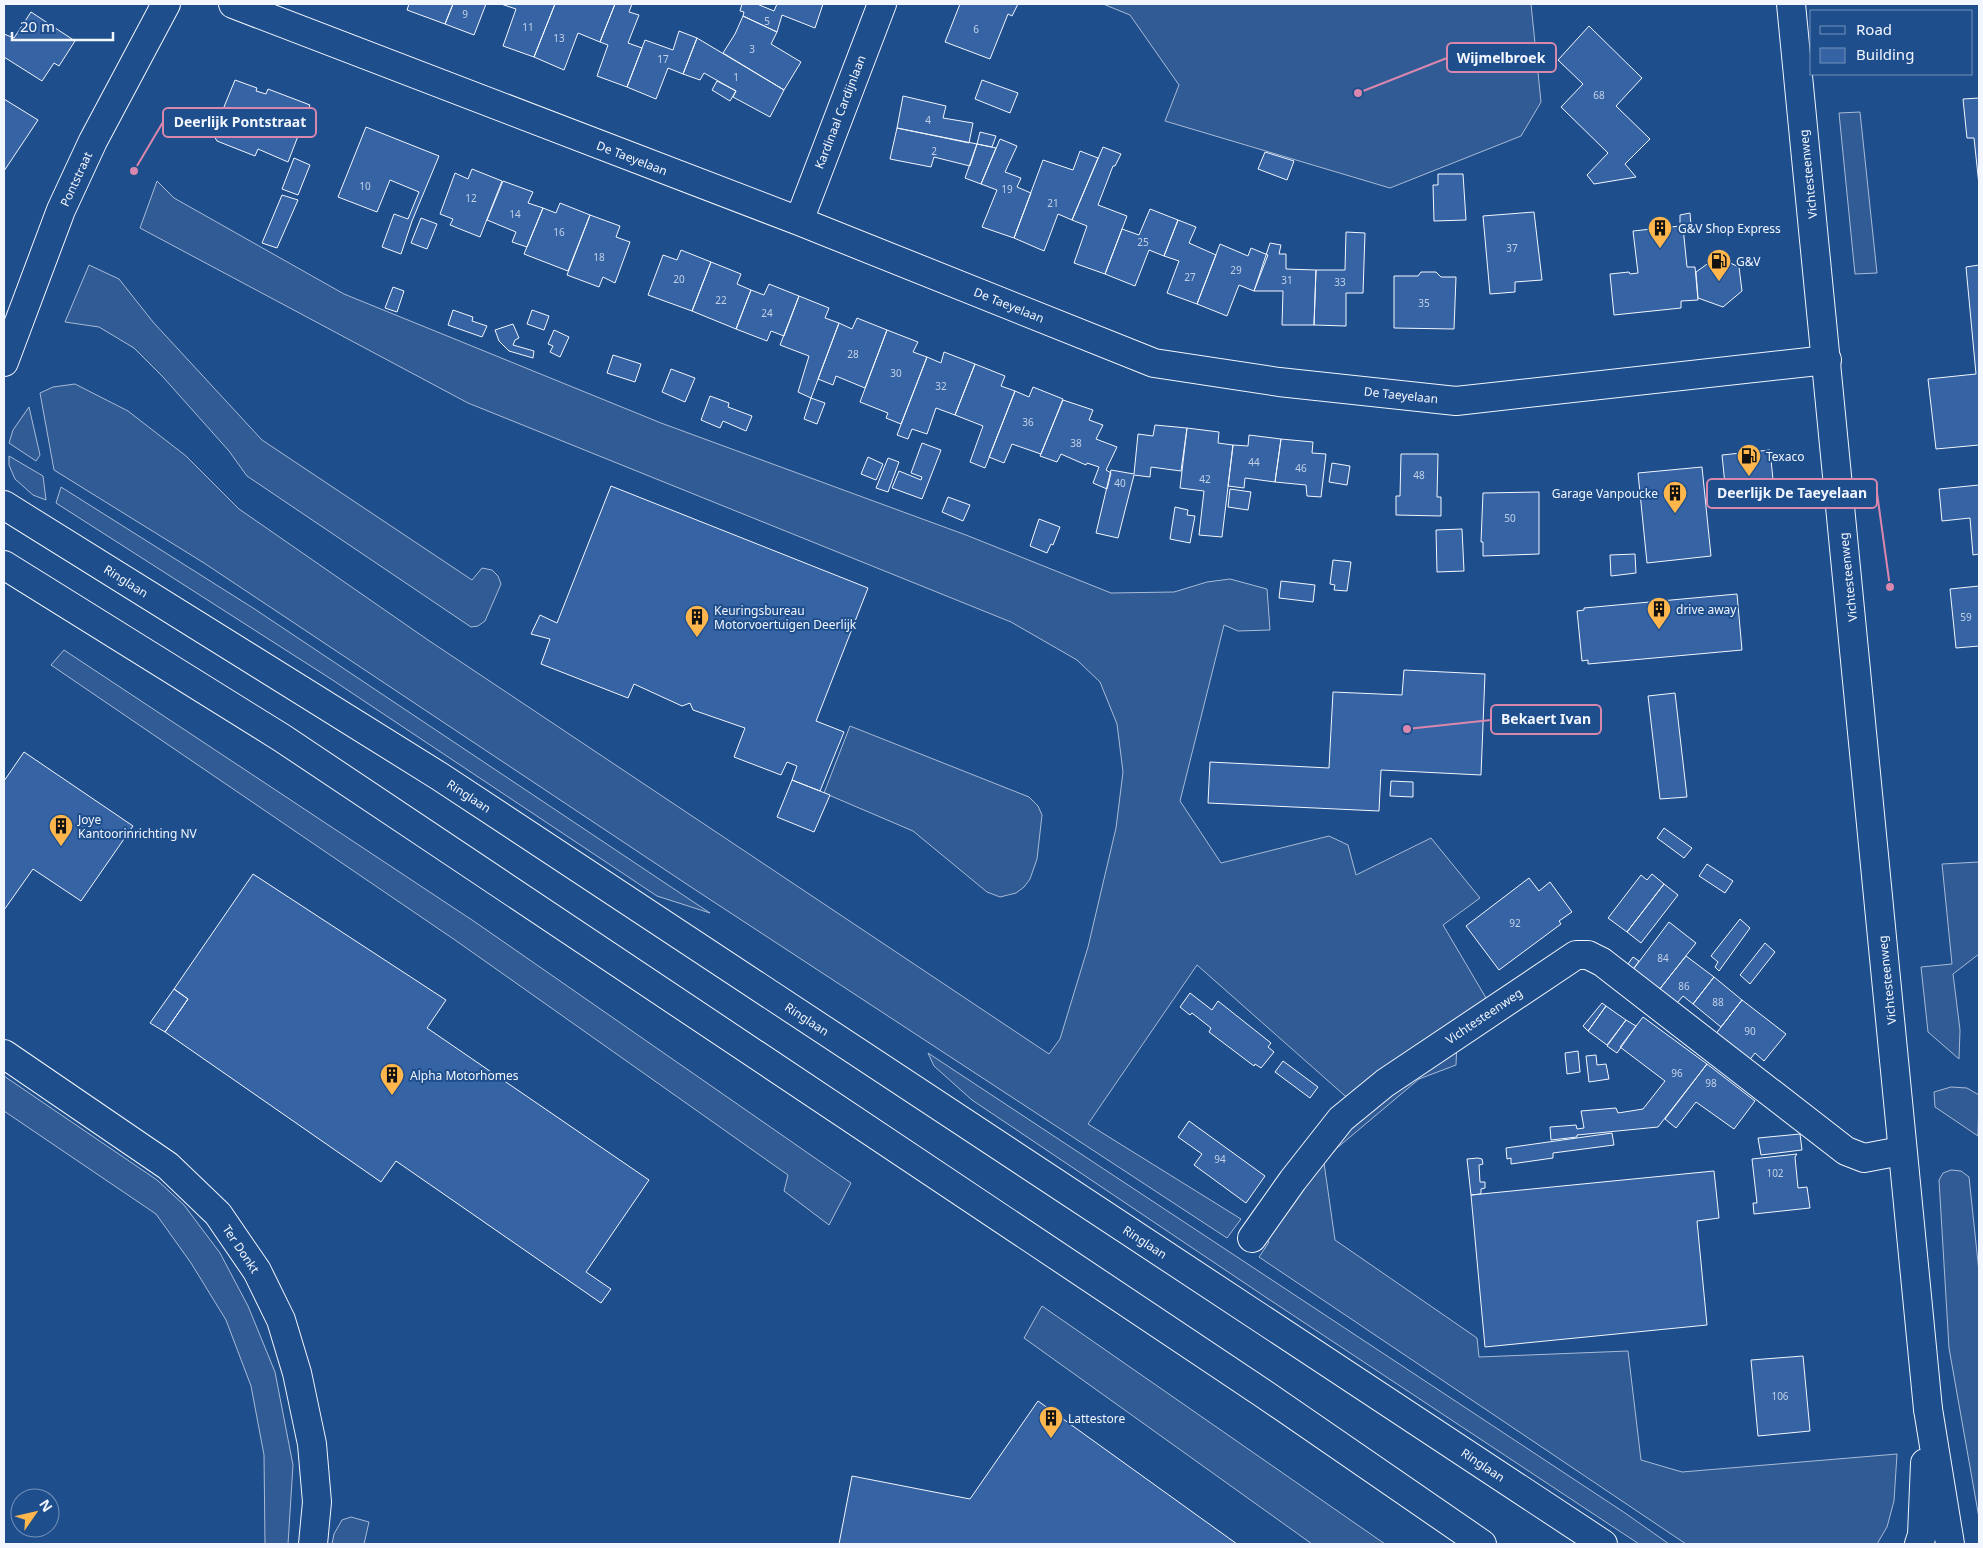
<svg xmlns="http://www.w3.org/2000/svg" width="1983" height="1548" font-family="'Noto Sans',sans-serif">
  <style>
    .built { fill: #305b95; stroke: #a8bbd7 }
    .building { fill: #3563a3; stroke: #f2f6ff }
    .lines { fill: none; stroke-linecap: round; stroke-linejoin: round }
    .street-casing { stroke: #f2f6ff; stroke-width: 30 }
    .secondary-casing { stroke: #f2f6ff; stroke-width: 30 }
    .primary-casing { stroke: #f2f6ff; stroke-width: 30 }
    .street { stroke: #1f4e8c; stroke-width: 28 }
    .secondary { stroke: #1f4e8c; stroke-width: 28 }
    .primary { stroke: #1f4e8c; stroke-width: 28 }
    .labels { text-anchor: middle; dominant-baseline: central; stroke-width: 4; stroke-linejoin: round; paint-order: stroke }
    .number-label { font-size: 10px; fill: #c3d1e8 }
    .street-label { font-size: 12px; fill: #f2f6ff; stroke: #1f4e8c }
    .poi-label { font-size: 12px; fill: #f2f6ff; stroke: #1f4e8c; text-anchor: start }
    .leader { fill: none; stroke: #da87ad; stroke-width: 2 }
    .callout-dot { fill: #da87ad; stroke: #1f4e8c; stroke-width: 2 }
    .callout { fill: #1f4e8c; stroke: #da87ad; stroke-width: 2 }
    .callout-label { font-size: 14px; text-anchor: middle; font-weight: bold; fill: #f2f6ff }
  </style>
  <rect width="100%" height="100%" fill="#1f4e8c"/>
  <!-- built -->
  <path class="built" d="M1103 4H1531L1541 102 1521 136 1390 188 1165 121 1179 85 1130 15Z
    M1860 112 1877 273 1855 274 1839 113Z
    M157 181 174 198 344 294 661 423 966 535 1111 593 1174 592 1207 582 1230 579 1267 589 1270 630 1238 631 1224 625 1180 801 1221 863 1329 836 1348 845 1356 875 1431 838 1480 898 1443 925 1489 1003 1352 1102 1197 965 1088 1124 1241 1219 1227 1238 691 887 204 563 54 470 40 393 53 387 75 384 128 411 186 456 239 509 428 640 1049 1054 1060 1039 1088 947 1116 828 1123 772 1117 724 1100 682 1077 660 1011 622 468 403 140 228Z
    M89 265 119 279 153 322 262 440 472 580 482 568 492 570 498 576 501 584 485 621 478 626 471 627 247 476 229 451 163 377 134 348 99 327 65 322Z
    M29 407 40 455 36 461 9 443 13 430Z
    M9 456 43 476 46 500 33 495 15 479 9 465Z
    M61 487 253 608 710 913 657 896 331 679 56 503Z
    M64 650 475 922 851 1183 829 1225 784 1191 788 1175 455 940 51 665Z
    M850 726 1029 797 1038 806 1042 815 1037 859 1030 879 1024 887 1016 893 1000 897 987 892 913 831 824 793Z
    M1979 862V954L1953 974 1960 1030 1959 1059 1928 1032 1921 967 1952 964 1942 864Z
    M1457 1040 1456 1065 1419 1079 1337 1148 1324 1163 1335 1240 1477 1338 1479 1357 1628 1351 1641 1460 1682 1472 1897 1454 1894 1501 1887 1527 1877 1544H1686L1259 1257 1269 1242 1260 1237 1328 1144Z
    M928 1053 1625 1513 1669 1544H1639L1267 1298 972 1100 934 1066Z
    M4 1076 157 1180 184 1205 220 1253 248 1306 275 1372 293 1465 288 1544H265L264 1455 251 1386 226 1320 191 1263 156 1214 4 1111Z
    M1951 1087 1967 1088 1979 1095 1978 1136 1935 1107 1934 1092Z
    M1951 1170 1961 1171 1969 1177 1979 1272V1518L1949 1348 1939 1180 1943 1173Z
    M1042 1306 1385 1544H1312L1024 1338Z
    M351 1517 369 1522 364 1544H332L334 1534 342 1520Z"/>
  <!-- building -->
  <path class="building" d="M409 4H453L445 24 407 10Z
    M453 4H486L474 35 445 24Z
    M501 4H555L534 57 503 46 516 9Z
    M555 4H615L600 42 578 33 564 70 534 57Z
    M615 4H632L629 12 639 15 628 43 642 48 627 87 597 76 608 45 600 42Z
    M742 4H757L774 11 777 4H823L815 28 782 15 777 32 743 16 744 12 740 11Z
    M960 4H1018L1012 16 1008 14 990 59 945 42Z
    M31 12 75 41 59 66 54 63 42 81 4 57V34L14 38Z
    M743 16 777 32 771 44 801 62 784 90 723 53 735 34Z
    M1589 26 1642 78 1616 106 1650 139 1625 164 1636 177 1594 184 1587 175 1608 153 1561 107 1583 84 1558 60Z
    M679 31 697 38 683 74 668 68 656 99 627 87 645 40 673 50Z
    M697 38 784 90 770 117 733 97 736 91 704 73 700 80 683 74Z
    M235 80 257 88 256 91 266 94 268 89 310 105 288 162 258 149 255 156 217 141 213 134Z
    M982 80 1018 93 1010 113 975 99Z
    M717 81 736 91 730 101 712 90Z
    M903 96 946 106 943 118 973 123 969 143 897 128Z
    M1979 98V185L1974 138H1967L1963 99Z
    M4 99 38 120 4 171Z
    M366 127 439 156 412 221 401 254 382 247 394 214 408 219 419 192 390 180 377 212 338 197Z
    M897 128 977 144 970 166 934 157 931 167 890 159Z
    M980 132 996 136 992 147 977 144Z
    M1000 139 1017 146 1005 172 1021 178 1017 187 1031 193 1014 238 982 227 997 190 981 184Z
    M977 144 996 148 981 184 965 178Z
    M1103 147 1121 154 1115 166H1113L1098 205 1127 216 1105 274 1074 263 1087 226 1072 220Z
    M1080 151 1098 158 1072 220 1058 214 1044 251 1014 238 1043 160 1073 170Z
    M1265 152 1294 161 1287 180 1258 169Z
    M294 158 310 165 298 195 282 189Z
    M472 169 502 181 480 237 450 225 453 219 440 214 455 173 468 179Z
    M1438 174H1463L1466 220 1434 221 1433 185H1438Z
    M503 181 533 192 528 203 543 208 527 247 512 242 516 232 487 220Z
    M282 195 298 200 277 248 262 243Z
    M560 203 590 215 568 271 524 254 543 208 556 213Z
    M1150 209 1178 220 1164 256 1149 250 1135 286 1105 274 1122 229 1139 235Z
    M1534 212 1542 280 1515 282V292L1490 294 1483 216Z
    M1690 213 1691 226 1683 227 1687 267H1695L1698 300 1681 301V308L1614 315 1610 274 1629 272 1630 274 1638 273 1633 231 1680 226V215Z
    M590 215 620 226 616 237 630 242 615 283 603 277 599 287 567 275Z
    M421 218 437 224 427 249 411 243Z
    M1178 220 1196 227 1189 243 1216 255 1197 304 1167 293 1179 261 1164 256Z
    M1346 232 1365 233 1363 293H1346V326L1314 325 1316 270H1345Z
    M1270 243 1281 245 1279 254H1286V269L1316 270 1314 325H1282L1283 291H1254Z
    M1220 244 1248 256 1251 248 1268 255 1254 291 1239 285 1227 316 1197 304Z
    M681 250 711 262 692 311 648 295 663 255 677 260Z
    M1717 257 1739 267 1742 291 1723 307 1698 298 1696 272Z
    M711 262 741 274 737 284 751 290 736 329 692 311Z
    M1979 265V445L1936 449 1928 379 1976 374 1966 267Z
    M1421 272H1436L1441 277H1456L1454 329 1394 328V276H1418Z
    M769 284 799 296 784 336 771 331 767 341 736 329 751 290 764 295Z
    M393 287 404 291 397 312 385 308Z
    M799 296 829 308 825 318 839 323 811 398 798 392 809 356 780 345Z
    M453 310 473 317 472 321 487 326 482 337 448 325Z
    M532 310 549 316 544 330 527 324Z
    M857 318 887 330 865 388 836 376 833 385 818 379 839 323 852 329Z
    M513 324 519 338 515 340 513 345 534 351 533 358 509 351 499 341 495 330Z
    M554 330 569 337 560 357 550 352 553 346 548 344Z
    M887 330 918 342 913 352 927 357 901 424 886 418 888 413 860 402Z
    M944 352 975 364 955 415 936 408 927 434 912 429 908 439 897 435 927 357 941 363Z
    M613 355 641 364 635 382 607 373Z
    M975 364 1005 376 1001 386 1015 391 985 468 970 462 983 426 955 415Z
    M671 369 695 378 685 402 662 392Z
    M1033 387 1063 399 1041 454 1012 444 1004 463 989 457 1015 391 1029 397Z
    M710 396 729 403 728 407 752 416 746 431 723 421 720 428 701 420Z
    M811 398 825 403 817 424 804 419Z
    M1063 400 1093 410 1089 420 1103 425 1096 439 1117 447 1106 470 1111 473 1107 489 1093 483 1099 467 1087 463 1086 465 1061 454 1057 462 1040 456Z
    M1155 425 1187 428 1181 471 1151 467 1150 477 1134 475 1118 538 1096 533 1111 470 1134 474 1138 434 1153 436Z
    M1187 428 1219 432 1218 443 1233 445 1222 537 1199 535 1204 491 1180 488Z
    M1249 435 1281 439 1275 482 1245 478 1244 488 1228 486 1233 445 1248 446Z
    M1281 439 1313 442 1312 453 1326 454 1321 497 1307 496 1306 485 1275 482Z
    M922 443 941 450 922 499 892 488 899 471 921 480 922 477 911 473Z
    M1770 450 1775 499 1727 504 1722 455Z
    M1401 454H1438L1437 497H1441V516L1396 515V496H1400Z
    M868 457 883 464 876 480 861 474Z
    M888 458 899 462 888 492 876 488Z
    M1332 463 1350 466 1347 485 1329 482Z
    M1702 467 1711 556 1647 563 1638 473Z
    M1979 485V554L1973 555 1970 518 1942 521 1939 489Z
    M611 486 868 588 816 721 844 732 820 791 792 780 797 766 787 762 781 775 734 757 745 728 693 710 690 703 682 706 634 684 628 698 541 664 550 639 531 634 540 615 557 623Z
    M1230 489 1251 492 1248 510 1228 507Z
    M1539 492V554L1483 556V542H1481L1483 493Z
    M948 497 970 505 963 521 942 512Z
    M1175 507 1188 510 1187 515 1195 516 1190 543 1170 539Z
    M1039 519 1060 527 1053 545 1051 544 1047 553 1030 546Z
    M1462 529 1464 571 1437 572 1436 530Z
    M1635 554 1636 573 1611 576 1610 555Z
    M1333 560 1351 562 1347 591 1334 590 1335 585 1330 584Z
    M1281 581 1315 585 1313 602 1279 598Z
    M1979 586V646L1956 648 1950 589Z
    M1737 594 1742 650 1588 664V660L1582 661 1577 611 1584 610V608Z
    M1404 670 1485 674 1481 775 1381 770 1379 811 1208 803 1210 762 1329 768 1333 692 1402 695Z
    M1675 693 1687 797 1660 799 1648 696Z
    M24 752 133 826 81 901 33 869 4 910V781Z
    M792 780 830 795 814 832 777 817Z
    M1391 781 1413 782V797L1390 796Z
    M1664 828 1692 848 1684 858 1657 838Z
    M1707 864 1733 881 1725 893 1699 876Z
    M253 874 446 1000 427 1028 649 1180 586 1272 611 1289 601 1303 396 1161 381 1182 165 1032 188 999 174 989Z
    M1652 874 1664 884 1627 932 1608 918 1641 875 1647 880Z
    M1529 878 1539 891 1550 882 1572 912 1559 921 1561 924 1499 970 1466 926Z
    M1664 884 1678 895 1641 943 1627 932Z
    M1740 919 1750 928 1719 971 1715 967 1718 962 1711 956Z
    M1669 922 1696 943 1655 995 1629 975Z
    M1765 943 1775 952 1750 984 1740 975Z
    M1686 956 1714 977 1693 1004 1683 996 1672 1009 1655 995Z
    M1633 957 1639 961 1629 975 1623 971Z
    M1714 977 1742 1000 1721 1027 1693 1004Z
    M174 989 188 999 165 1032 150 1023Z
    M1190 993 1212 1010 1218 1001 1271 1043 1268 1047 1274 1052 1261 1068 1255 1064 1254 1066 1209 1032 1211 1028 1192 1013 1190 1015 1180 1007Z
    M1742 1000 1786 1034 1764 1061 1755 1053 1745 1066 1711 1040Z
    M1602 1003 1606 1006 1588 1031 1583 1026Z
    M1606 1006 1626 1020 1607 1045 1588 1031Z
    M1643 1017 1707 1064 1658 1127 1577 1135V1137L1551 1140 1550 1127 1576 1125 1577 1129 1584 1128 1581 1111 1616 1108 1618 1113 1643 1109 1665 1081 1620 1047Z
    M1626 1020 1636 1026 1617 1053 1607 1046Z
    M1578 1051 1580 1072 1567 1074 1565 1053Z
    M1596 1055 1597 1065 1606 1064 1609 1079 1589 1082 1586 1056Z
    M1283 1061 1318 1087 1310 1098 1275 1072Z
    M1707 1064 1755 1101 1734 1129 1696 1102 1676 1128 1665 1119Z
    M1189 1121 1265 1176 1246 1203 1194 1165 1202 1154 1178 1137Z
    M1612 1133 1614 1145 1553 1153V1158L1511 1164V1158L1507 1159 1506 1148Z
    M1800 1134 1802 1150 1761 1155 1758 1138Z
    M1797 1154 1795 1157 1798 1188 1807 1187 1810 1208 1754 1214 1753 1203H1757L1752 1159Z
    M1478 1158 1482 1159 1483 1164 1479 1165 1480 1182H1485V1188L1481 1189V1194L1471 1195 1467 1159Z
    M1714 1171 1719 1218 1697 1221 1707 1325 1485 1347 1471 1195Z
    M1803 1356 1810 1431 1758 1436 1751 1360Z
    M1038 1401 1237 1544H839L852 1476 970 1499Z"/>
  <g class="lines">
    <defs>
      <path id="street" d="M233 4 799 221 1154 363 1279 382 1456 401 1827 360
        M799 221 882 4
        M4 362 61 210 93 141 166 4
        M4 1054 168 1166 218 1214 257 1271 281 1320 297 1373 312 1444 317 1502 313 1544
        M1252 1238 1293 1180 1341 1119 1385 1083 1576 955H1588L1602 962 1846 1151 1864 1158 1901 1151"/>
      <path id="secondary" d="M1791 4 1928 1409"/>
      <path id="primary" d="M4 505 439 776 1603 1544
        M4 565 282 738 1264 1394 1482 1544
        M1928 1409 1950 1544
        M1919 1544 1922 1535 1925 1463"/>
    </defs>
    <!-- street casing -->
    <use href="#street" class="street-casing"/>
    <!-- secondary casing -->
    <use href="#secondary" class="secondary-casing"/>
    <!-- primary casing -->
    <use href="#primary" class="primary-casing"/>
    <!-- street -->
    <use href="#street" class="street"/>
    <!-- secondary -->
    <use href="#secondary" class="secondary"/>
    <!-- primary -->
    <use href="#primary" class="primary"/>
  </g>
  <!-- icons -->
  <defs>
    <symbol id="building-pin" viewBox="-11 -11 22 30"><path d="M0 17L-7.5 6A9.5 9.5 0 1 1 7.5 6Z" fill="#ffb74d" stroke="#1f4e8c"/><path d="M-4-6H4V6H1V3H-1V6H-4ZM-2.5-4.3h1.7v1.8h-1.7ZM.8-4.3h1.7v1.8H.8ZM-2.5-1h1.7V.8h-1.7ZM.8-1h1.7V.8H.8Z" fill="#111"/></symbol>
    <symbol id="fuel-pin" viewBox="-11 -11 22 30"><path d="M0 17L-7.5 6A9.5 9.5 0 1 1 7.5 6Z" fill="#ffb74d" stroke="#1f4e8c"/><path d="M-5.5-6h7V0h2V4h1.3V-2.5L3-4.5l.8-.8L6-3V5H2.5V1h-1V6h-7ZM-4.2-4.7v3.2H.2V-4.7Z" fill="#111"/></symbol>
  </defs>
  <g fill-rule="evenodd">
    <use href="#building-pin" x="1646" y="214" width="28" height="38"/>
    <use href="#fuel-pin" x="1705" y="247" width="28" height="38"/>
    <use href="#fuel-pin" x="1735" y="442" width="28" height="38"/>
    <use href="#building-pin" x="1661" y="479" width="28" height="38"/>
    <use href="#building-pin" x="1645" y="595" width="28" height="38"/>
    <use href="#building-pin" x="683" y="603" width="28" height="38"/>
    <use href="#building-pin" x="47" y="812" width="28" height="38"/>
    <use href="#building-pin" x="378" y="1061" width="28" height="38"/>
    <use href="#building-pin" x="1037" y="1404" width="28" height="38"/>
  </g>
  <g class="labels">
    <!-- number labels -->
    <g class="number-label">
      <text x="465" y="14">9</text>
      <text x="767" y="21">5</text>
      <text x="528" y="27">11</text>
      <text x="976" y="29">6</text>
      <text x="559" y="38">13</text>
      <text x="752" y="49">3</text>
      <text x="663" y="59">17</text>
      <text x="736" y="77">1</text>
      <text x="1599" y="95">68</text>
      <text x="928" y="120">4</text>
      <text x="934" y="151">2</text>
      <text x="365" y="186">10</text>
      <text x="1007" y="189">19</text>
      <text x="471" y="198">12</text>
      <text x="1053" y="203">21</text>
      <text x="515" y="214">14</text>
      <text x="559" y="232">16</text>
      <text x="1143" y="242">25</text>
      <text x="1512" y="248">37</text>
      <text x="599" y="257">18</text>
      <text x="1236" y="270">29</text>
      <text x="1190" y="277">27</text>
      <text x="679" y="279">20</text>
      <text x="1287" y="280">31</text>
      <text x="1340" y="282">33</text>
      <text x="721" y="300">22</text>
      <text x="1424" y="303">35</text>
      <text x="767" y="313">24</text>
      <text x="853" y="354">28</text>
      <text x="896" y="373">30</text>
      <text x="941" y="386">32</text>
      <text x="1028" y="422">36</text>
      <text x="1076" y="443">38</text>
      <text x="1254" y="462">44</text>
      <text x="1301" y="468">46</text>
      <text x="1419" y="475">48</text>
      <text x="1205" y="479">42</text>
      <text x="1120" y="483">40</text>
      <text x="1510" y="518">50</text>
      <text x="1966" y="617">59</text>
      <text x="1515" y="923">92</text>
      <text x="1663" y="958">84</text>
      <text x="1684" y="986">86</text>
      <text x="1718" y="1002">88</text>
      <text x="1750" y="1031">90</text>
      <text x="1677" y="1073">96</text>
      <text x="1711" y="1083">98</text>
      <text x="1220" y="1159">94</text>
      <text x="1775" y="1173">102</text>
      <text x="1780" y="1396">106</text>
    </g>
    <!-- street labels -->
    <g class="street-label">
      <text transform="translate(840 112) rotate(-69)">Kardinaal Cardijnlaan</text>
      <text transform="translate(632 158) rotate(21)">De Taeyelaan</text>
      <text transform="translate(1808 174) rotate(-96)">Vichtesteenweg</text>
      <text transform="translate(76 179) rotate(-65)">Pontstraat</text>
      <text transform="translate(1009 305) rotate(22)">De Taeyelaan</text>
      <text transform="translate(1401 395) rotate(6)">De Taeyelaan</text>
      <text transform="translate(1848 577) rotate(-96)">Vichtesteenweg</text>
      <text transform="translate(126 581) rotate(32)">Ringlaan</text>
      <text transform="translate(469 796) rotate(33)">Ringlaan</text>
      <text transform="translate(1887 980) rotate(-96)">Vichtesteenweg</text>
      <text transform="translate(1484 1016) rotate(-34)">Vichtesteenweg</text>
      <text transform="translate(807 1019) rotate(33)">Ringlaan</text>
      <text transform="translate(1145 1242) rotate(33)">Ringlaan</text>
      <text transform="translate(241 1249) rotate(56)">Ter Donkt</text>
      <text transform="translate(1483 1465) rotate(34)">Ringlaan</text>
    </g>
    <!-- poi labels -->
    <g class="poi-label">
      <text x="1678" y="228">G&amp;V Shop Express</text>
      <text x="1736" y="261">G&amp;V</text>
      <text x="1766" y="456">Texaco</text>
      <text x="1658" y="493" text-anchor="end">Garage Vanpoucke</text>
      <text x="1676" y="609">drive away</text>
      <text x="714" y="610">Keuringsbureau<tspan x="714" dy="14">Motorvoertuigen Deerlijk</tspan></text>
      <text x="78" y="819">Joye<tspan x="78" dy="14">Kantoorinrichting NV</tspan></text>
      <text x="410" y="1075">Alpha Motorhomes</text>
      <text x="1068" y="1418">Lattestore</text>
    </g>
  </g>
  <!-- callouts -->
  <path class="leader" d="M1358 93L1447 58M134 171L163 122M1890 587L1877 493M1407 729L1491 720"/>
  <g class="callout-dot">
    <circle cx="1358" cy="93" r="5"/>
    <circle cx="134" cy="171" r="5"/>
    <circle cx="1890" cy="587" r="5"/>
    <circle cx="1407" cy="729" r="5"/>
  </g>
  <g class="callout">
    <rect x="1447" y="43" width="109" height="29" rx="5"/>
    <rect x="163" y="108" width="153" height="29" rx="5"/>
    <rect x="1707" y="479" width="170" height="29" rx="5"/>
    <rect x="1491" y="705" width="110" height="29" rx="5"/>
  </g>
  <g class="callout-label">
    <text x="1501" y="63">Wijmelbroek</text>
    <text x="240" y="127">Deerlijk Pontstraat</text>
    <text x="1792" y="498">Deerlijk De Taeyelaan</text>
    <text x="1546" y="724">Bekaert Ivan</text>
  </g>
  <!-- border -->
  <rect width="1983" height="1548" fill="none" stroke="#f2f6ff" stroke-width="10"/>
  <!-- legend -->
  <rect x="1810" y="10" width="162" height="65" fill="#1f4e8c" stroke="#7391ba"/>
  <rect x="1820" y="26" width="25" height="8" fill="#1f4e8c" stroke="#7391ba"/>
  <text x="1856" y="35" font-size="15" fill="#f2f6ff">Road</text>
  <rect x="1820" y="48" width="25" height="15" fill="#3563a3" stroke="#7391ba"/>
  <text x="1856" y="60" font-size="15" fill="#f2f6ff">Building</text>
  <!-- north arrow -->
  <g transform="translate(35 1513) rotate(56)"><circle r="24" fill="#1f4e8c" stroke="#7391ba"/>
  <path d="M0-4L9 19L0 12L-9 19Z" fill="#ffb74d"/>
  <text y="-8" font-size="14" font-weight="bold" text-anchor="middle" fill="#f2f6ff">N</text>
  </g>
  <!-- scale -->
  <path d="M12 32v8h101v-8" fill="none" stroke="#f2f6ff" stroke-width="2.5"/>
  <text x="20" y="32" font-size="15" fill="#f2f6ff" stroke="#1f4e8c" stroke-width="4" paint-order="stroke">20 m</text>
</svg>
